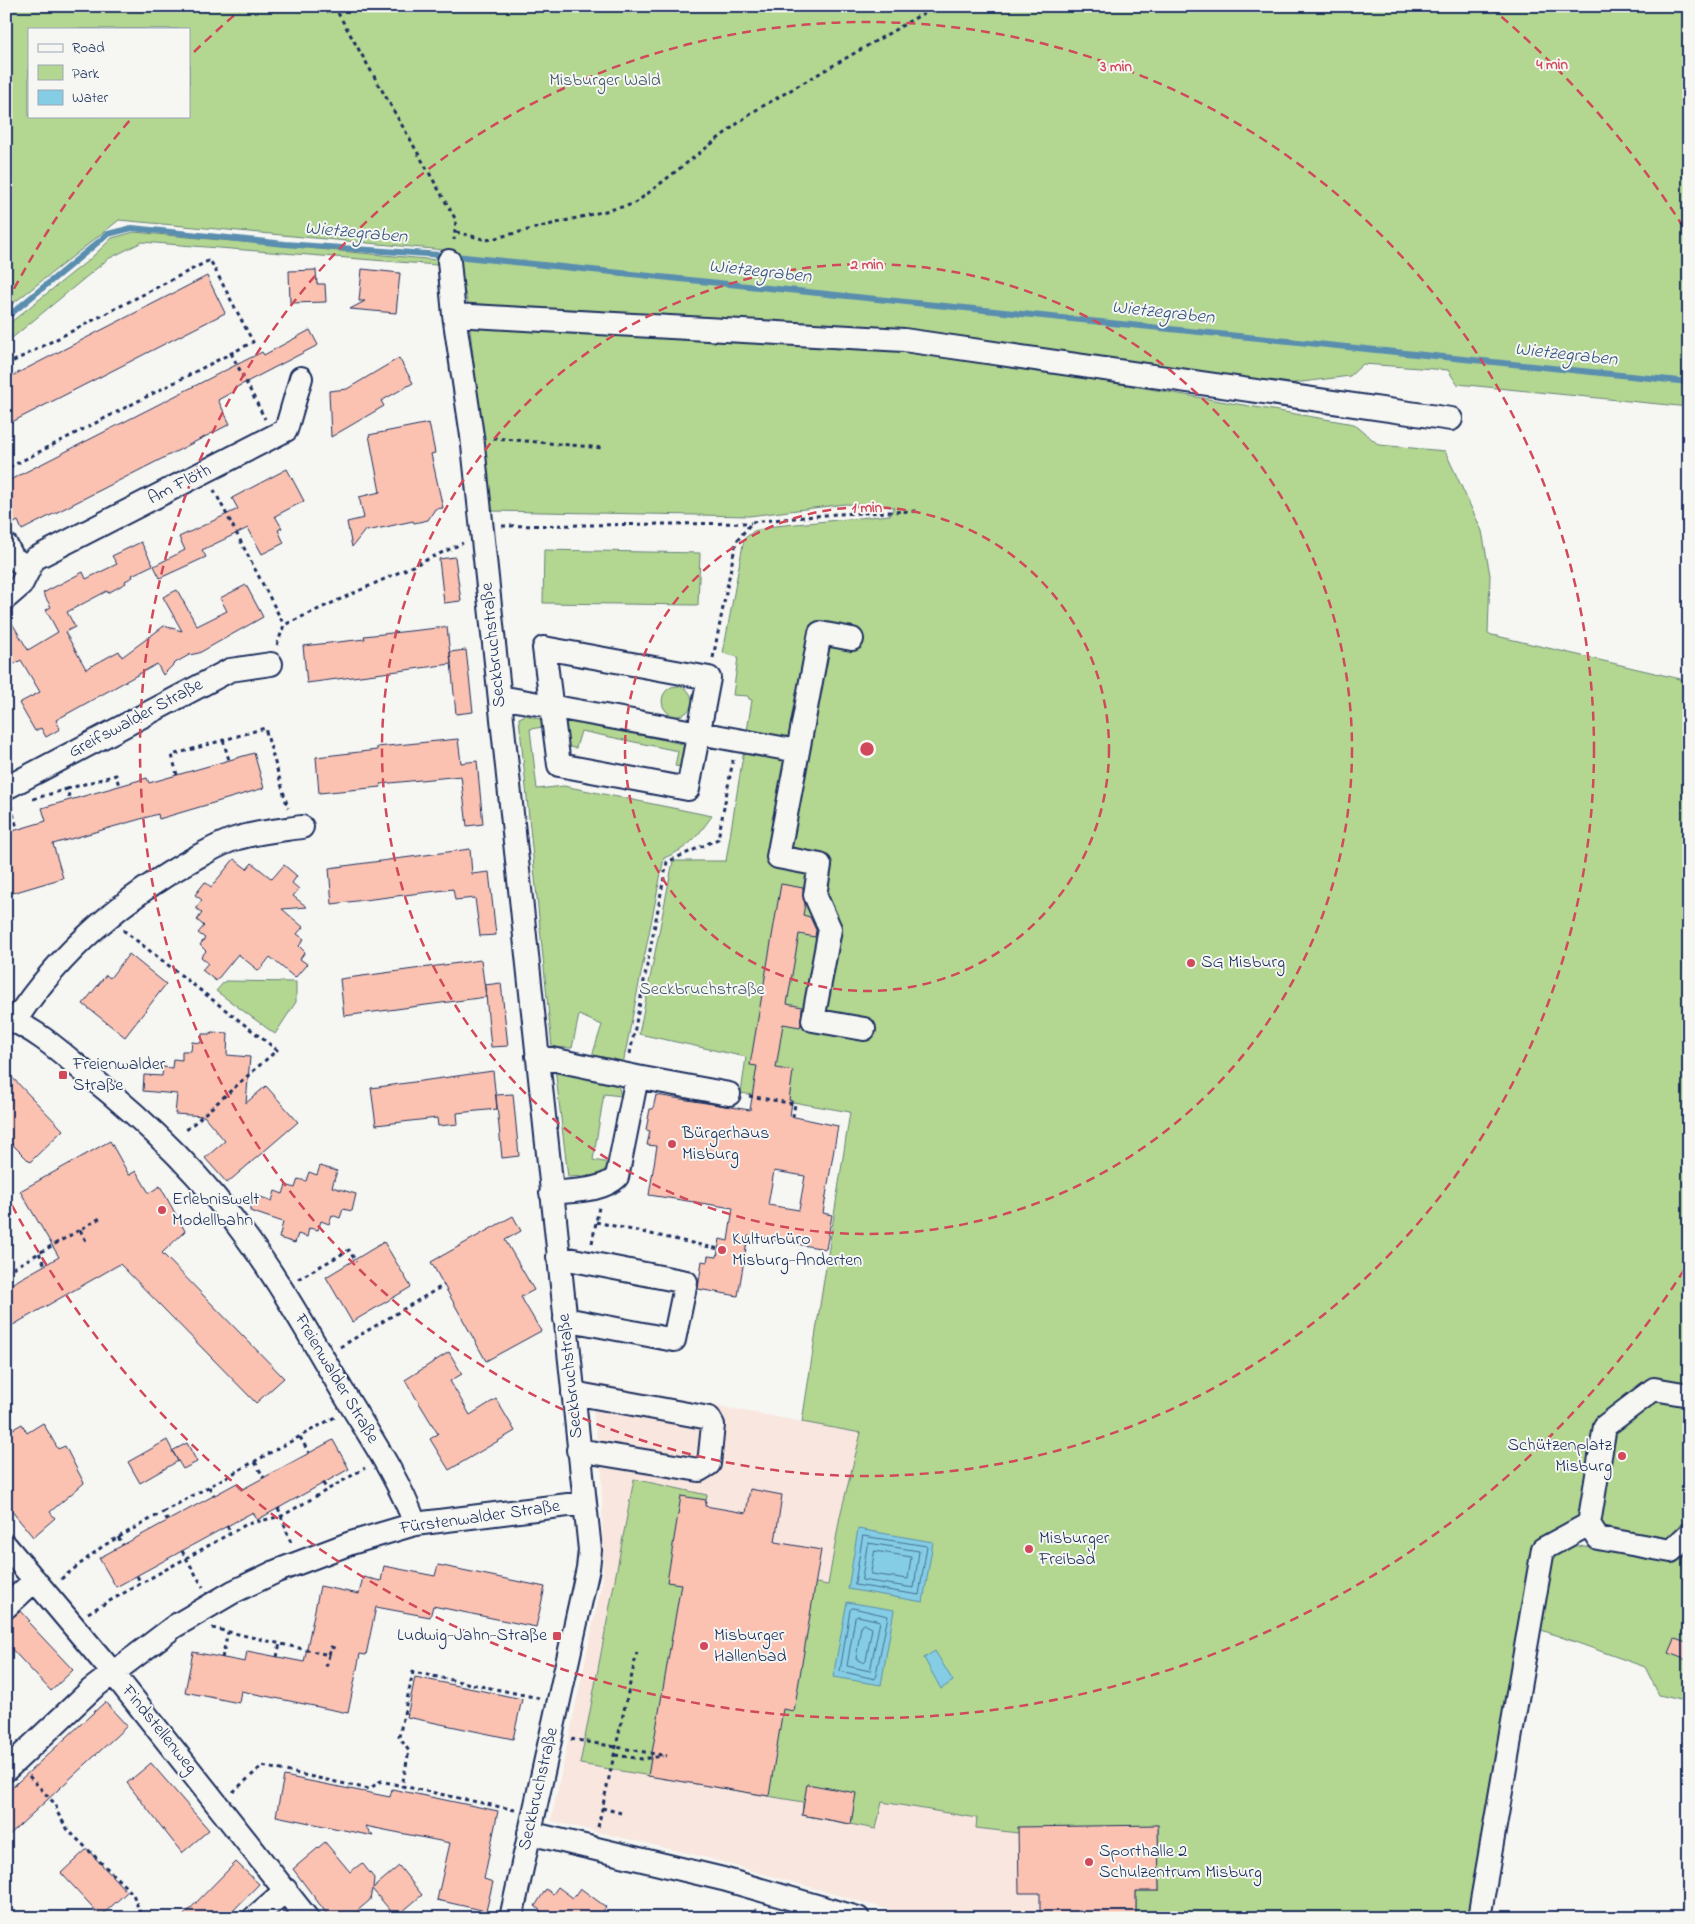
<svg xmlns="http://www.w3.org/2000/svg" width="1695" height="1924" font-family="'Indie Flower',sans-serif">
  <style>
    .built { fill: #f8e6df }
    .green { fill: #b3d691; stroke: #678278; fill-rule: evenodd }
    .water { fill: #84cde5; stroke: #5a8eaf }
    .lines { fill: none; stroke-linecap: round; stroke-linejoin: round }
    .shore { stroke: #456e94; stroke-width: 1 }
    .stream { stroke: #5a8eaf; stroke-width: 6 }
    .building { fill: #fbc2b2; stroke: #1b2f5e; fill-rule: evenodd }
    .minor-casing { stroke: #1b2f5e; stroke-width: 26 }
    .path { stroke: #1b2f5e; stroke-width: 3; stroke-dasharray: 4 4; stroke-linecap: butt }
    .minor { stroke: #f6f6f2; stroke-width: 22 }
    .ring { fill: none; stroke: #d1495b; stroke-width: 2.5; stroke-dasharray: 9 6 }
    .poi-dot { fill: #d1495b; stroke: #f6f6f2; stroke-width: 2 }
    .labels { text-anchor: middle; dominant-baseline: central; stroke-width: 4; stroke-linejoin: round; paint-order: stroke }
    .park-label { font-size: 18px; fill: #41596b; stroke: #f6f6f2 }
    .street-label { font-size: 18px; fill: #1b2f5e; stroke: #f6f6f2 }
    .poi-label { font-size: 18px; fill: #1b2f5e; stroke: #f6f6f2; text-anchor: start }
    .water-label { font-size: 19px; font-style: italic; fill: #355680; stroke: #f6f6f2 }
    .centre { fill: #d1495b; stroke: #f6f6f2; stroke-width: 2.5 }
    .ring-label { font-size: 15px; text-anchor: middle; font-weight: bold; fill: #d1495b; stroke: #f6f6f2; stroke-width: 4; stroke-linejoin: round; paint-order: stroke }
  </style>
  <rect width="100%" height="100%" fill="#f6f6f2"/>
  <filter id="ink" filterUnits="userSpaceOnUse"><feTurbulence type="fractalNoise" baseFrequency=".02" numOctaves="2"/><feDisplacementMap in="SourceGraphic" scale="10" xChannelSelector="R" yChannelSelector="G"/><feConvolveMatrix kernelMatrix="1 2 1 2 8 2 1 2 1" color-interpolation-filters="sRGB"/></filter>
  <g filter="url(#ink)">
    <!-- built -->
    <path class="built" d="M823 1275 1256 1358 1159 1891 1136 1918H918L704 1857 551 1821 603 1578 602 1473 589 1382 802 1422Z"/>
    <!-- green -->
    <path class="green" d="M6 6H1689V407L1457 384 1448 370 1363 364 1350 376 1278 385 468 305 455 251 119 220 6 309ZM29 29H189V116H29Z
      M134 232 437 260V265L142 242 108 259 6 343V326L90 259 112 238Z
      M469 321 917 349 1354 424 1379 445 1445 451 1482 531 1490 575 1488 634 1689 681V1389L1652 1384 1598 1423 1581 1519 1539 1547 1475 1918H1136V1891H1159L1158 1825 1018 1833 976 1828 977 1818 882 1802 876 1829 802 1815 803 1802 580 1764 634 1479 707 1495 705 1506 734 1569 828 1585 840 1516 861 1433 802 1422 850 1112 741 1093 746 1057 639 1034 673 861H726L752 700 749 699 748 696 733 695 738 657 723 653 744 539 754 531 775 526 890 515 894 507 845 504 749 516 491 511Z
      M544 550 700 553 698 605 543 603Z
      M662 701a15 15 0 1 1 30 0a15 15 0 1 1-30 0Z
      M526 715 543 720V727L530 729 537 789 564 786 712 816C697 837 689 848 664 858L623 1064 592 1056 602 1025 579 1015 572 1048 552 1047 519 718Z
      M563 718 687 745 682 767 675 766 678 751 581 731 576 748 567 747Z
      M225 981 296 982V1002L275 1034 216 991Z
      M555 1068 618 1084 621 1096 604 1094 593 1160 610 1163 600 1175 568 1177Z
      M1656 1400 1689 1406V1501L1684 1527 1666 1544 1607 1534 1597 1521 1613 1432Z
      M1567 1544 1674 1562 1689 1548V1702L1659 1695 1645 1667 1533 1627 1547 1554Z"/>
    <!-- water -->
    <path class="water" d="M858 1529 933 1542 923 1602 848 1589Z
      M847 1602 894 1610 881 1685 833 1677Z
      M935 1651 953 1681 941 1689 924 1658Z"/>
    <g class="lines">
      <!-- shore -->
      <path class="shore" d="M863 1536 927 1546 919 1595 855 1585Z
        M868 1543 919 1551 914 1588 862 1580Z
        M875 1551 911 1557 908 1579 871 1574Z
        M853 1608 888 1616 875 1679 840 1671 850 1610Z
        M858 1616 880 1621 870 1671 847 1666 855 1618Z
        M864 1624 872 1628 866 1661 864 1663 856 1659 861 1626Z"/>
      <!-- stream -->
      <path class="stream" d="M6 318 108 234 132 228 285 244 455 256 1689 382"/>
    </g>
    <!-- building -->
    <path class="building" d="M362 269 400 273 396 313 350 309 365 301H359Z
      M316 270 317 284H325L326 302 290 303 289 271Z
      M207 276 225 313 6 425V379Z
      M310 330 318 345 233 389 234 391 218 400 230 424 22 530 18 521 6 527V482L224 371 262 352 264 355Z
      M399 358 413 383 381 401 384 406 331 437 329 391 347 389Z
      M429 423 435 453 431 454 443 508 435 509 428 520 414 523 413 521 367 531 366 529 352 547 347 522 364 518 359 497 380 492 369 435Z
      M287 469 304 501 275 516 282 528 278 530 284 543 262 554 248 528 202 550 206 557 160 578 154 566 185 550 179 537 238 509 232 498Z
      M141 542 153 565 132 575 133 577 125 581 126 583 108 593 107 591 67 612 75 627 65 632 86 669 119 651 122 657 164 626 182 631 163 597 177 590 197 626 227 611 220 598 246 585 263 617 199 653 189 655 175 663 163 675 157 664 56 720 60 729 46 737 41 728 35 731 19 703 40 692 21 660 6 669V613L28 650 58 632 46 610 51 607 43 593 83 572 86 579 117 564 112 556Z
      M455 557 461 601 444 603 439 559Z
      M447 627 451 664 307 683 303 646 365 639 364 636Z
      M466 650 473 712 456 714 450 652Z
      M458 739 461 763 477 761 483 824 467 826 461 776 380 784 381 787 319 793 316 757 377 750V747Z
      M254 753 264 788 159 819 158 814 53 844 63 878 6 895V833L46 821 42 808 147 778 149 783Z
      M470 849 472 874 489 872 496 935 480 936 475 898 455 900 453 889 332 904 329 868Z
      M234 859 247 869 252 863 272 879 284 865 297 876 292 883 299 889 293 896 307 907 282 909 303 927 297 934 304 939 299 946 305 952 300 959 307 964 295 978 270 957 259 971 238 954 216 981 202 970 208 963 201 957 206 951 200 945 205 938 198 933 204 926 197 920 202 913 196 908 202 900 195 895 205 882 211 887Z
      M781 884 803 888 805 904 803 915 810 917 816 930 815 937 799 934 787 1004 802 1007 801 1024 800 1027 783 1024 776 1068 793 1071 789 1100 792 1101 790 1116 838 1126 823 1213 832 1215 826 1249 748 1236 738 1296 698 1289 702 1261 707 1262 708 1256 717 1257 720 1239 728 1241 733 1208 649 1195 657 1146 647 1145 650 1131 646 1130 650 1109H653L656 1095 750 1110 757 1066 750 1065ZM774 1171 805 1176 799 1210 768 1205Z
      M129 954 166 984 125 1037 83 1004 106 975 110 978Z
      M481 960 486 997 344 1016 340 979Z
      M501 983 508 1046 491 1047 485 985Z
      M211 1032 228 1033 227 1055 250 1057 246 1103 266 1086 298 1122 227 1183 205 1158 225 1141 204 1116 175 1114 177 1094 143 1091 144 1075 162 1076 163 1067 172 1068 173 1059 182 1060V1051H191L192 1042 201 1043 202 1034H211Z
      M6 1071 63 1130 30 1162 6 1138Z
      M493 1071 497 1109 457 1113 458 1124 438 1126 437 1118 376 1125 371 1088Z
      M513 1094 519 1156 502 1158 496 1095Z
      M110 1141 129 1175 136 1171 149 1193 160 1186 185 1231 162 1253 284 1378 256 1403 120 1264 6 1329V1287L59 1257 20 1191Z
      M320 1166 337 1171 332 1187 356 1194 352 1211 343 1209 340 1218 332 1215 329 1224 321 1221 318 1230 309 1228 307 1237 298 1234 295 1243 279 1238 283 1222 250 1211 255 1195 272 1201 275 1191 283 1194 286 1185 295 1188 298 1179 306 1181 309 1172 317 1175Z
      M513 1216 521 1231 505 1240 534 1290 521 1297 541 1331 486 1361 431 1262Z
      M384 1242 411 1287 352 1322 326 1277Z
      M449 1352 462 1374 450 1381 470 1415 496 1399 515 1431 449 1470 430 1439 438 1434 405 1380Z
      M43 1423 58 1449 65 1446 84 1483 50 1512 55 1518 33 1537 6 1504V1433L22 1424 27 1433Z
      M167 1440 178 1461 140 1483 128 1462Z
      M333 1440 349 1469 257 1520 253 1512 116 1587 99 1558 237 1483 241 1490Z
      M187 1443 197 1462 183 1469 172 1451Z
      M750 1489 782 1495 775 1542 821 1550 794 1711 783 1709 769 1796 648 1776 681 1584 667 1582 681 1496 706 1500 705 1506 746 1513Z
      M438 1565 545 1587 536 1627 433 1606 430 1617 376 1607 366 1655 360 1654 348 1713 241 1691 239 1703 185 1692 193 1652 245 1662 247 1651 304 1662 320 1586 359 1594 363 1577 381 1581 384 1566 435 1576Z
      M21 1611 30 1621 28 1622 73 1670 51 1691 6 1643V1621Z
      M1675 1639 1689 1644V1661L1669 1653Z
      M415 1677 522 1699 513 1739 407 1717Z
      M105 1702 127 1726 6 1838V1793Z
      M151 1763 209 1830 182 1853 127 1783Z
      M284 1776 390 1797 392 1789 498 1811 484 1879 493 1882 486 1911 437 1900 450 1843 365 1826 373 1836 276 1816Z
      M807 1784 856 1793 851 1824 802 1815Z
      M1158 1825 1159 1891H1136V1918H1040V1893H1019L1018 1827Z
      M325 1842 350 1872 362 1863 374 1878 373 1888 399 1866 422 1895 396 1917 372 1889 370 1900 349 1918H330L293 1869Z
      M87 1849 127 1892 101 1916 61 1873Z
      M236 1862 259 1884 226 1918H181Z
      M558 1887 573 1898 580 1888 606 1907 598 1918H536L541 1911 535 1906 546 1889 553 1894Z"/>
    <g class="lines">
      <defs>
        <path id="minor" d="M449 261 454 315 472 436 590 1550 588 1568 511 1918
          M454 315 904 340 1451 419
          M6 545 13 558 29 568
          M6 598 21 585 34 559 286 430 301 378
          M544 648 709 678 688 789 559 765Z
          M500 697 798 751 778 857 820 865 815 895 830 929 813 1020 864 1029
          M798 751 820 633 852 639
          M6 788 230 670 271 664
          M6 1018C36 1029 63 1054 87 1074 147 1122 202 1175 247 1238 283 1287 312 1340 343 1392 369 1435 398 1477 415 1524
          M15 1021C59 953 125 896 197 857 210 850 223 842 238 838 258 832 281 830 302 827
          M537 1056 637 1077 617 1177C601 1192 573 1190 551 1193
          M637 1077 729 1094
          M558 1257 686 1282 674 1340 565 1319
          M573 1393 709 1418 713 1425 709 1464 699 1470 578 1450
          M1689 1395 1654 1389 1605 1426 1589 1524 1598 1538 1671 1551 1689 1534
          M6 1546 113 1673 307 1918
          M6 1607 35 1580
          M6 1770 92 1689 175 1626 233 1592 277 1571 351 1543 415 1524 584 1503
          M529 1833 723 1879 858 1918
          M254 1918 286 1890
          M1479 1918 1543 1549 1589 1524"/>
      </defs>
      <!-- minor casing -->
      <use href="#minor" class="minor-casing"/>
      <!-- path -->
      <path class="path" d="M334 6 456 220 454 240
        M456 232 487 240 634 204 751 113 936 6
        M231 353 265 419
        M6 365 210 260 253 342 6 469
        M493 438 603 448
        M214 490 284 625
        M502 526 751 523
        M277 645 284 625 463 543
        M713 658 736 542 752 522 837 514 916 511
        M223 740 229 760
        M177 775 172 755 265 728 288 808
        M67 789 116 775 119 786
        M33 799 67 789 70 800
        M11 806 17 828
        M123 930 277 1050 184 1132
        M630 1054 667 862 718 839 733 760
        M749 1096 795 1104 793 1116
        M596 1222 719 1249
        M80 1230 86 1241
        M592 1243 599 1207
        M39 1253 45 1265
        M6 1272 102 1217
        M298 1279 349 1250 356 1262
        M340 1347 444 1285
        M300 1437 309 1453
        M255 1462 264 1478
        M323 1483 327 1490
        M209 1487 214 1495
        M278 1508 282 1516
        M163 1512 335 1417
        M281 1516 291 1543
        M227 1526 231 1533
        M118 1537 123 1545
        M182 1551 203 1587
        M137 1576 141 1583
        M61 1579 103 1546 163 1512 168 1521
        M88 1613 247 1524 282 1516 365 1468
        M212 1628 329 1655 326 1667
        M329 1655 331 1647 337 1649
        M277 1657 280 1643
        M222 1658 228 1632
        M571 1739 667 1756
        M615 1755 642 1759 663 1756
        M29 1776 56 1805 57 1812 68 1830 133 1894 142 1918
        M233 1792 262 1766 369 1789 381 1781 402 1786
        M602 1808 621 1813
        M515 1810 402 1786 409 1751 399 1737 413 1672 539 1698
        M598 1827 637 1652
        M754 1918 756 1909"/>
      <!-- minor -->
      <use href="#minor" class="minor"/>
    </g>
  </g>
  <!-- distance rings -->
  <g class="ring">
    <circle cx="867" cy="749" r="242"/>
    <circle cx="867" cy="749" r="485"/>
    <circle cx="867" cy="749" r="727"/>
    <path d="M1684 1270A969 969 0 0 1 7 1196M7 302A969 969 0 0 1 130 120M194 52A969 969 0 0 1 244 7M1490 7A969 969 0 0 1 1684 228"/>
  </g>
  <!-- markers -->
  <g class="poi-dot">
    <circle cx="1191" cy="963" r="5"/>
    <rect x="58" y="1070" width="10" height="10" rx="2.5"/>
    <circle cx="672" cy="1144" r="5"/>
    <circle cx="162" cy="1210" r="5"/>
    <circle cx="722" cy="1250" r="5"/>
    <circle cx="1622" cy="1456" r="5"/>
    <circle cx="1029" cy="1549" r="5"/>
    <rect x="552" y="1631" width="10" height="10" rx="2.5"/>
    <circle cx="704" cy="1646" r="5"/>
    <circle cx="1089" cy="1862" r="5"/>
  </g>
  <g class="labels">
    <!-- park labels -->
    <g class="park-label">
      <text x="605" y="81">Misburger Wald</text>
      <text x="702" y="990">Seckbruchstraße</text>
    </g>
    <!-- street labels -->
    <g class="street-label">
      <text transform="translate(180 485) rotate(-27)">Am Flöth</text>
      <text transform="translate(494 645) rotate(-96)">Seckbruchstraße</text>
      <text transform="translate(136 719) rotate(-28)">Greifswalder Straße</text>
      <text transform="translate(571 1376) rotate(-96)">Seckbruchstraße</text>
      <text transform="translate(336 1379) rotate(59)">Freienwalder Straße</text>
      <text transform="translate(480 1518) rotate(-8)">Fürstenwalder Straße</text>
      <text transform="translate(159 1730) rotate(51)">Findstellenweg</text>
      <text transform="translate(539 1789) rotate(-77)">Seckbruchstraße</text>
    </g>
    <!-- poi labels -->
    <g class="poi-label">
      <text x="1201" y="963">SG Misburg</text>
      <text x="73" y="1065">Freienwalder<tspan x="73" dy="21">Straße</tspan></text>
      <text x="682" y="1134">Bürgerhaus<tspan x="682" dy="21">Misburg</tspan></text>
      <text x="172" y="1200">Erlebniswelt<tspan x="172" dy="21">Modellbahn</tspan></text>
      <text x="732" y="1240">Kulturbüro<tspan x="732" dy="21">Misburg-Anderten</tspan></text>
      <text x="1612" y="1446" text-anchor="end">Schützenplatz<tspan x="1612" dy="21">Misburg</tspan></text>
      <text x="1039" y="1539">Misburger<tspan x="1039" dy="21">Freibad</tspan></text>
      <text x="547" y="1636" text-anchor="end">Ludwig-Jahn-Straße</text>
      <text x="714" y="1636">Misburger<tspan x="714" dy="21">Hallenbad</tspan></text>
      <text x="1099" y="1852">Sporthalle 2<tspan x="1099" dy="21">Schulzentrum Misburg</tspan></text>
    </g>
    <!-- water labels -->
    <g class="water-label">
      <text transform="translate(356 233) rotate(5)">Wietzegraben</text>
      <text transform="translate(760 272) rotate(6)">Wietzegraben</text>
      <text transform="translate(1163 313) rotate(6)">Wietzegraben</text>
      <text transform="translate(1566 355) rotate(6)">Wietzegraben</text>
    </g>
  </g>
  <circle cx="867" cy="749" r="8" class="centre"/>
  <g class="ring-label">
    <text x="1552" y="69">4 min</text>
    <text x="1116" y="71">3 min</text>
    <text x="867" y="269">2 min</text>
    <text x="867" y="512">1 min</text>
  </g>
  <!-- margin -->
  <rect width="1695" height="1924" fill="none" stroke="#f6f6f2" stroke-width="25"/>
  <rect x="12" y="12" width="1670" height="1899" fill="none" stroke="#1b2f5e" stroke-width="2" filter="url(#ink)"/>
  <!-- legend -->
  <rect x="28" y="28" width="162" height="90" fill="#f6f6f2" stroke="#9ea6b7"/>
  <rect x="38" y="44" width="25" height="8" fill="#f6f6f2" stroke="#9ea6b7"/>
  <text x="72" y="52" font-size="15" fill="#1b2f5e">Road</text>
  <rect x="38" y="65" width="25" height="15" fill="#b3d691" stroke="#9ea6b7"/>
  <text x="72" y="78" font-size="15" fill="#1b2f5e">Park</text>
  <rect x="38" y="90" width="25" height="15" fill="#84cde5" stroke="#9ea6b7"/>
  <text x="72" y="102" font-size="15" fill="#1b2f5e">Water</text>
</svg>
